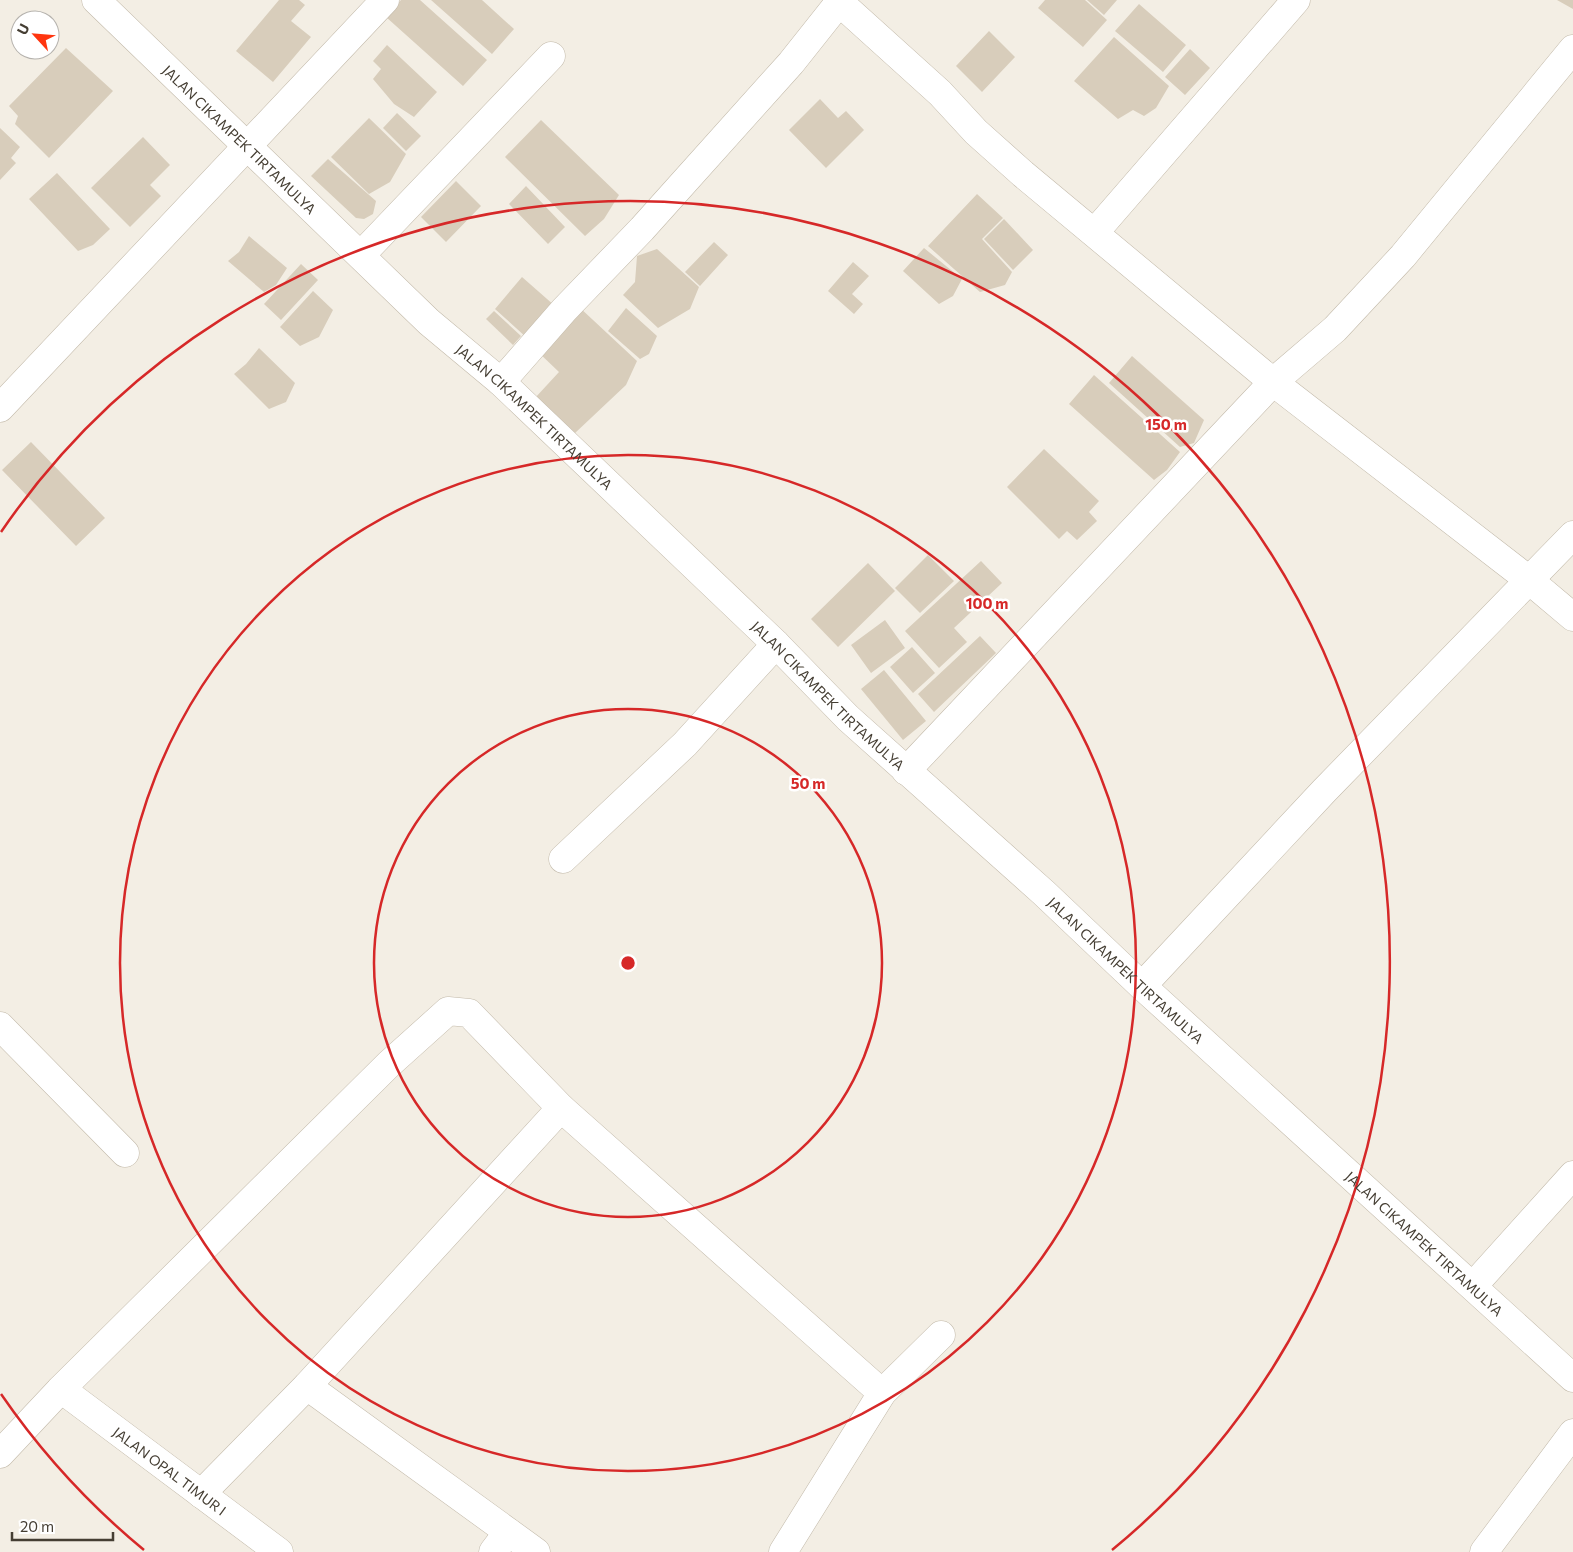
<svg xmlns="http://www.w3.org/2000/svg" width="1573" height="1552" font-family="Commissioner,sans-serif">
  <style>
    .building { fill: #d8cdbb }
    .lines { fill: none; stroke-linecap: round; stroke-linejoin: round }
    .minor-casing { stroke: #c2b9a9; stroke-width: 29 }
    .minor { stroke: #fff; stroke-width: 28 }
    .ring { fill: none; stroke: #d62828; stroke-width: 2.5 }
    .labels { text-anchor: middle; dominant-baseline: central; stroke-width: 5; stroke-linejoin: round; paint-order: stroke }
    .street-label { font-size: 14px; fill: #453e33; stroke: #fff }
    .centre { fill: #d62828; stroke: #fff; stroke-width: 2.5 }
    .ring-label { font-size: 15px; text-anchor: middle; font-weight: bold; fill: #d62828; stroke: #fff; stroke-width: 5; stroke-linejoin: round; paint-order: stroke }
  </style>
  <rect width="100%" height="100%" fill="#f3eee4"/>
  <!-- building -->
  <path class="building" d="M279 0H299L305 5 291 21 311 37 273 82 236 51Z
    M401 0H420L487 60 463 86 386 17Z
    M431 0H482L514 29 492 54Z
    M1045 0H1085L1107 20 1083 47 1038 8Z
    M1087 0H1117L1104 15Z
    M1557 0H1573V9Z
    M1139 4 1186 45 1163 72 1115 31Z
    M989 31 1015 57 982 92 956 66Z
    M1114 37 1169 86 1156 108 1144 116 1133 110 1118 119 1074 81Z
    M387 45 437 92 414 117 394 104 373 79 381 69 373 61Z
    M66 48 113 91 49 158 15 124 18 116 9 106Z
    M1190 49 1210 68 1185 95 1165 77Z
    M820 99 838 118 846 111 864 130 826 168 789 130Z
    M397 113 421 136 406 151 383 128Z
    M369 118 406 154 390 182 369 194 331 157Z
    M541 120 619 195 604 219 585 236 505 157Z
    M0 128 20 147 11 158 16 163 0 180Z
    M143 137 170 165 150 185 161 196 130 227 91 188Z
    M328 159 376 201 373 214 364 219 356 218 311 176Z
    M57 173 110 229 93 245 78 251 29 199Z
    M456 181 481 206 446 242 421 217Z
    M526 186 565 227 548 244 509 204Z
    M977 194 1003 218 982 239 1012 272 1005 285 980 292 928 246Z
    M1004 219 1033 250 1013 270 984 239Z
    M249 236 287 268 276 285 264 292 228 261 239 252Z
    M714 242 728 255 700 286 685 272Z
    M924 248 962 279 953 296 939 304 903 271Z
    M657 249 699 287 690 309 658 328 623 295 635 282 637 256Z
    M853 262 869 276 852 294 863 304 854 314 828 291Z
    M301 264 318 280 281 320 264 304Z
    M522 277 555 306 527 338 495 309Z
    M313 291 333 310 319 337 300 346 280 327Z
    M578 306 637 361 626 385 574 434 535 398 559 372 537 351Z
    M626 308 657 336 649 354 640 359 608 331Z
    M494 311 521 336 513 345 486 319Z
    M259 348 295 383 286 402 269 409 234 374 246 364Z
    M1132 356 1204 420 1194 443 1180 447 1109 383Z
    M1094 375 1180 452 1167 470 1154 480 1069 404Z
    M31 442 105 518 76 546 2 470Z
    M1044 449 1099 501 1089 512 1097 521 1077 540 1067 531 1059 539 1007 487Z
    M928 555 954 581 920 613 895 588Z
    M981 561 1002 583 954 628 967 642 939 668 905 631Z
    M868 563 895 591 838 647 811 619Z
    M885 620 905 648 871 673 851 645Z
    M980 636 996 653 934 712 918 694Z
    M912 647 935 673 913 693 890 667Z
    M884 670 926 721 903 740 861 689Z"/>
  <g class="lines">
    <defs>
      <g id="minor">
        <path id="s1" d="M96 0 429 322 501 382 776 644 848 718 1044 893 1142 986 1573 1378"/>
        <path d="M837 0 940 93 976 132 1023 174 1273 382 1529 580 1573 617"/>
        <path d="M1095 232 1296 0"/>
        <path d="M361 255 551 56"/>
        <path d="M501 382 564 310 642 229 791 63 841 0"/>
        <path d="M0 408 385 0"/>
        <path d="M906 771 1273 382 1335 329 1403 256 1573 49"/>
        <path d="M563 859 685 744 776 644"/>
        <path d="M1142 986 1324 791 1573 535"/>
        <path d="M0 1026 125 1153"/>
        <path d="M1473 1286 1573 1175"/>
        <path d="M307 1386 536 1552"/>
        <path id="s2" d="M61 1389 279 1552"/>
        <path d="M0 1454 61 1389 389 1064 448 1011 469 1013 561 1108 882 1393"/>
        <path d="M201 1494 307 1386 561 1108"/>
        <path d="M493 1552 508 1532"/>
        <path d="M783 1552 882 1393 941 1335"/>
        <path d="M1484 1552 1573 1433"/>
      </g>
    </defs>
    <!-- minor casing -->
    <use href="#minor" class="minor-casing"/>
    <!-- minor -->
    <use href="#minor" class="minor"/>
  </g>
  <!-- distance rings -->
  <g class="ring">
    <circle cx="628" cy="963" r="254"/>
    <circle cx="628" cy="963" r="508"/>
    <path d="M144 1550A761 761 0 0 1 1 1394M1 532A761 761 0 1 1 1112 1550"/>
  </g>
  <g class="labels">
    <!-- street labels -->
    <g class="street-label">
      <text stroke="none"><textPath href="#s1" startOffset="200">JALAN CIKAMPEK TIRTAMULYA</textPath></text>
      <text stroke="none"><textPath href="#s1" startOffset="605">JALAN CIKAMPEK TIRTAMULYA</textPath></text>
      <text stroke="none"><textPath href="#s1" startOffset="1010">JALAN CIKAMPEK TIRTAMULYA</textPath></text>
      <text stroke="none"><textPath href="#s1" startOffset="1415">JALAN CIKAMPEK TIRTAMULYA</textPath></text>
      <text stroke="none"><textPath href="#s1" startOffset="1820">JALAN CIKAMPEK TIRTAMULYA</textPath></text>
      <text stroke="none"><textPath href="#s2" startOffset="136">JALAN OPAL TIMUR I</textPath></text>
    </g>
  </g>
  <circle cx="628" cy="963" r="8" class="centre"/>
  <g class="ring-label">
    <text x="1166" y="430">150 m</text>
    <text x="987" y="609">100 m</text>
    <text x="808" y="789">50 m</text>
  </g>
  <!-- north arrow -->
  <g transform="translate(35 35) rotate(296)"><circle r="24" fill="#ffffff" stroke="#b5b2ad"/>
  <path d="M0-4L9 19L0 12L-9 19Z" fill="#ff350f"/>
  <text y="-8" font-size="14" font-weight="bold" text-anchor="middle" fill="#453e33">U</text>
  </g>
  <!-- scale -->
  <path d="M12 1532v8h101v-8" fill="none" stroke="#453e33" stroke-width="2.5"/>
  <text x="20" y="1532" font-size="15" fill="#453e33" stroke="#ffffff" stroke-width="4" paint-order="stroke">20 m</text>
</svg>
